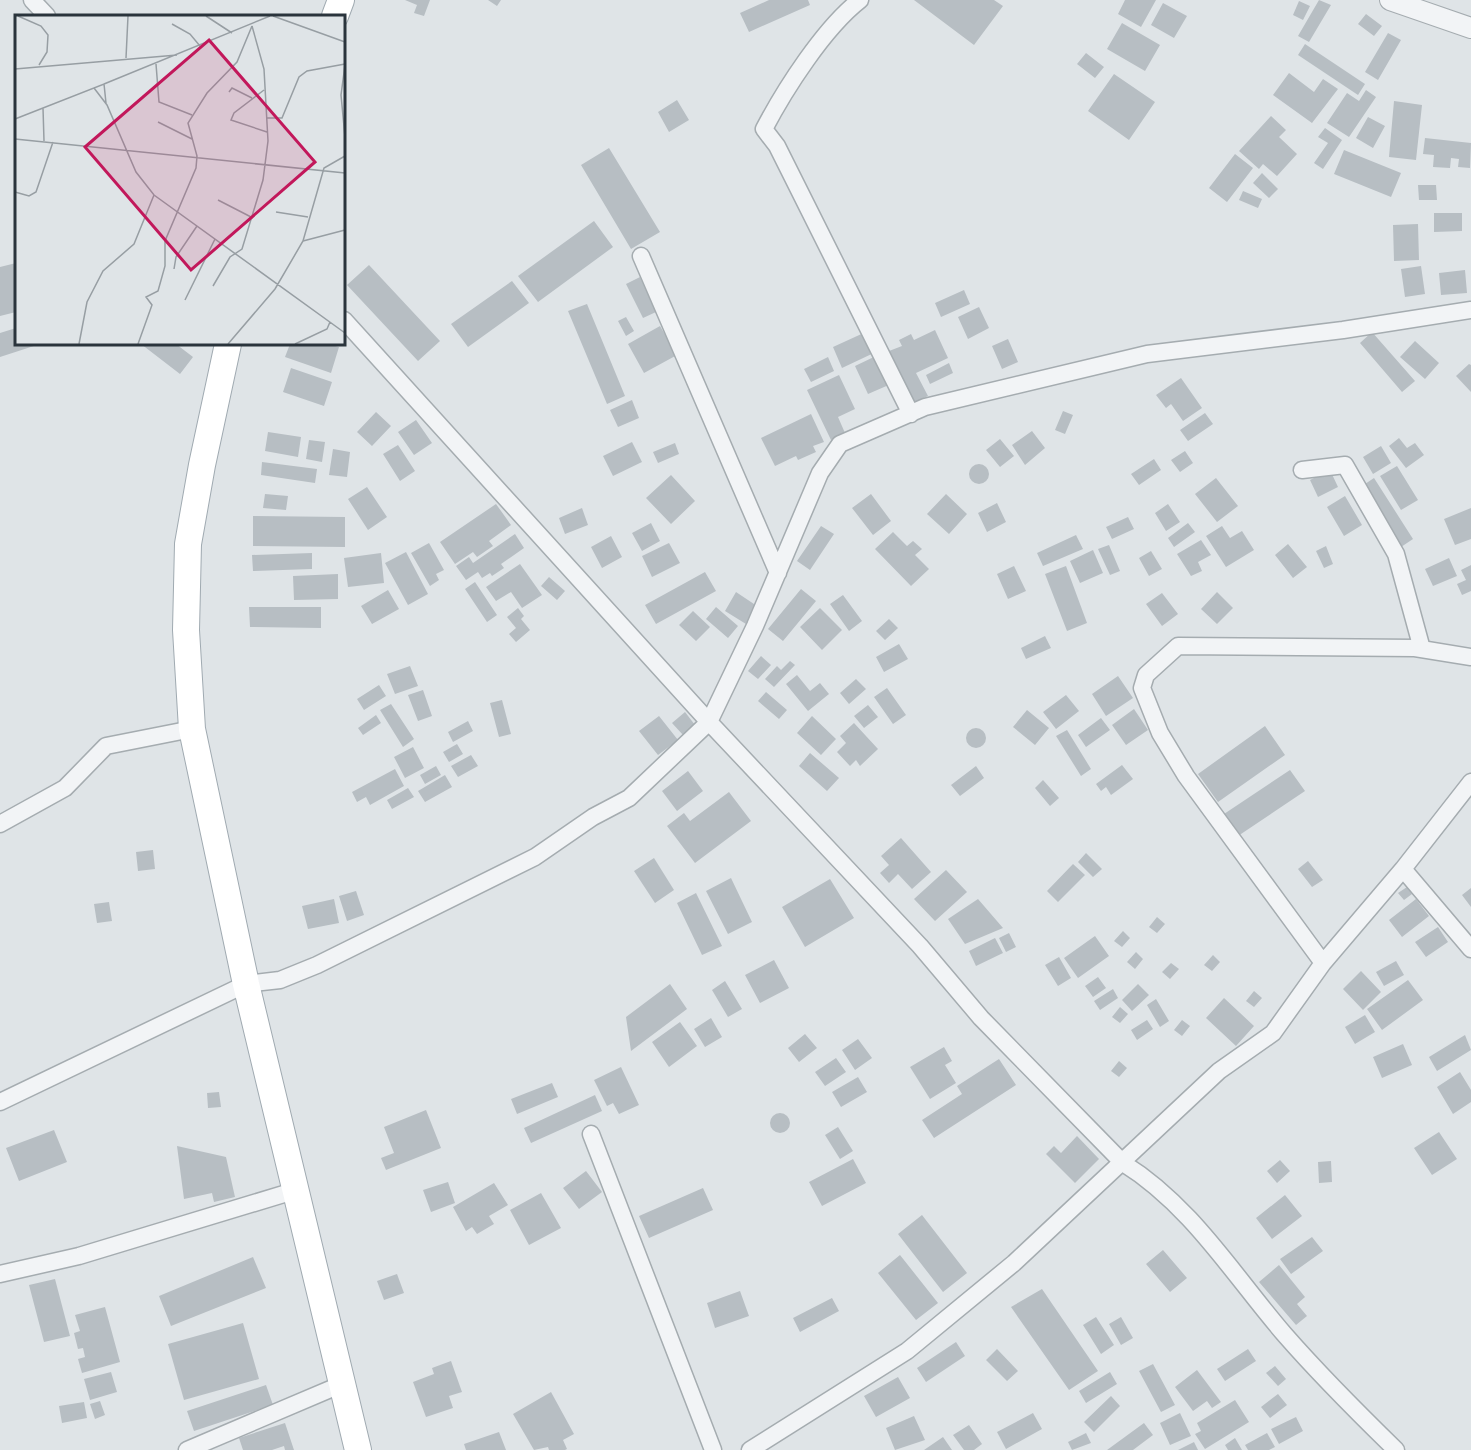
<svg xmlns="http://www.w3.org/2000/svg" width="1471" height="1450" font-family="Inter,sans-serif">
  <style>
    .building { fill: #b7bec3 }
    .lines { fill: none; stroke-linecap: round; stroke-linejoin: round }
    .minor-casing { stroke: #a5acb0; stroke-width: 19 }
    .tertiary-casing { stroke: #a5acb0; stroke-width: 22 }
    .primary-casing { stroke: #a0aab1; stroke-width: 28 }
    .minor { stroke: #f2f4f6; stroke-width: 16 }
    .tertiary { stroke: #f2f4f6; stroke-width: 20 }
    .primary { stroke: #fff; stroke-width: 26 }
    .inset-road { fill: none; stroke: #979ea3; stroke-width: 1.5 }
    .view { fill: #c2185b; fill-opacity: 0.15; stroke: #c2185b; stroke-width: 3 }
    .inset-edge { fill: none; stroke: #2a343c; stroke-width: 3 }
  </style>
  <rect width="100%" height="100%" fill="#dfe4e7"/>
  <!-- building -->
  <path class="building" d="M405 0H430L424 16 414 13 417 5Z
    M488 0H501L497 6Z
    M769 0H808L810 5 749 32 740 13Z
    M914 0H994L1003 6 974 45Z
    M1125 0H1156L1141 27 1118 14Z
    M1319 0 1331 5 1309 42 1298 36Z
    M1299 1 1310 6 1303 20 1293 15Z
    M1163 3 1187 16 1174 38 1151 25Z
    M1366 14 1382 26 1374 36 1358 24Z
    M1122 23 1160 45 1145 71 1107 49Z
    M1388 33 1401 40 1378 80 1365 72Z
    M1305 44 1365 84 1358 95 1298 55Z
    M1086 53 1104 67 1095 78 1077 64Z
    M1289 73 1314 92 1323 79 1338 89 1312 123 1273 95Z
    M1114 74 1155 102 1129 140 1088 111Z
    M1366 90 1376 97 1349 137 1327 123 1347 93 1359 101Z
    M677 100 689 120 669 132 658 112Z
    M1394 101 1422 105 1416 160 1389 157Z
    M1271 116 1286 130 1279 137 1297 154 1277 176 1263 164 1259 169 1239 151Z
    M1368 117 1385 126 1373 148 1356 138Z
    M1325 128 1342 140 1323 169 1314 163 1328 143 1318 137Z
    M1425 138 1471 143 1470 168 1458 167 1459 159 1451 158 1450 168 1433 167 1434 155 1423 154Z
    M609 148 660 232 631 249 581 165Z
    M1344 150 1401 173 1391 197 1334 174Z
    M1235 154 1253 168 1227 202 1209 188Z
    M1262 173 1278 189 1269 198 1253 183Z
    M1418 185H1436L1437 200H1419Z
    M1243 191 1262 199 1258 208 1239 200Z
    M1434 213H1462V231L1434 232Z
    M594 221 613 247 538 302 518 276Z
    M1418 224 1419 260 1394 261 1393 225Z
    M16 263V312L0 316V267Z
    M369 265 440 341 418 361 347 285Z
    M1421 266 1425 294 1405 297 1401 269Z
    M1465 270 1467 293 1441 295 1439 273Z
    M640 277 656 312 643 318 626 284Z
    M512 281 529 303 468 347 451 324Z
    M964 290 970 304 941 317 935 303Z
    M587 304 625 396 607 404 568 311Z
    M979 307 989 328 968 339 958 317Z
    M626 317 634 331 626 336 618 321Z
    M660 326 677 355 644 373 628 344Z
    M16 328V344H40L0 357V333Z
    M935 330 948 358 916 373 928 396 913 403 889 351 902 346 899 340 911 334 914 340Z
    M868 331 878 351 842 368 833 347Z
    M1372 332 1415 381 1402 392 1360 343Z
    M1008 339 1018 362 1002 369 992 346Z
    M1415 341 1439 363 1425 379 1400 357Z
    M141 344H176L193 357 180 374Z
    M290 344H328L339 347 331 373 285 357Z
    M878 355 891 384 868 394 855 366Z
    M828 357 834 371 811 382 804 369Z
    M949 363 953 373 930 384 926 375Z
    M1469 364 1471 365V392L1456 376Z
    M291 368 332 382 324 406 283 392Z
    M839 375 855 409 838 417 845 433 831 440 807 390Z
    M1181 378 1202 408 1183 421 1171 404 1166 408 1156 395Z
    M632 400 639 418 618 427 610 410Z
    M1063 411 1073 415 1065 434 1055 430Z
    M376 412 391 426 372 446 357 432Z
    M1205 413 1213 424 1188 441 1180 430Z
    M811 414 824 442 813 446 816 452 798 460 796 456 775 466 761 438Z
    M416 420 432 443 414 455 398 432Z
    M1032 431 1045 448 1025 465 1012 445Z
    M268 432 301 437 298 457 265 451Z
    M1399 438 1407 448 1415 443 1424 455 1406 468 1389 446Z
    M1000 439 1014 456 1000 467 986 450Z
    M309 440 325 442 322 462 306 459Z
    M632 442 642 462 613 476 603 456Z
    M675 443 679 454 658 463 653 452Z
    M398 445 415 471 400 481 383 454Z
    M1381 446 1391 463 1373 474 1363 457Z
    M333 449 350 452 347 477 329 475Z
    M1185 451 1193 463 1180 472 1171 460Z
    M1154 459 1161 470 1139 485 1131 474Z
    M262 462 317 469 315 483 261 475Z
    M969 474a10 10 0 1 1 20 0a10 10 0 1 1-20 0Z
    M1397 466 1418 500 1401 510 1380 476Z
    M1330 470 1338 487 1318 497 1310 480Z
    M671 475 695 501 671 524 646 498Z
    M1216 478 1238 506 1217 522 1195 494Z
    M1374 478 1413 539 1401 547 1362 486Z
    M367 487 387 517 368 530 348 499Z
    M265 494 288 496 286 510 263 508Z
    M871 494 891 521 873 535 852 508Z
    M946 494 967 514 949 534 927 514Z
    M1345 496 1362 525 1344 536 1327 507Z
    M997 503 1006 522 987 532 978 513Z
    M496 504 511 525 489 541 493 546 477 557 473 552 455 564 440 542Z
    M1168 504 1180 522 1166 531 1155 513Z
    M582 508 588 525 565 534 559 518Z
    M1471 508V539L1455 545 1444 519Z
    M253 516 345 517V547L253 546Z
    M1128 517 1134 529 1112 539 1106 527Z
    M651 523 660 541 642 551 632 533Z
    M1188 523 1195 532 1174 547 1168 538Z
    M821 526 834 534 810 570 797 561Z
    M1222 526 1230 538 1242 531 1254 550 1226 567 1206 536Z
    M893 532 907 546 913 541 922 549 915 555 929 569 911 586 875 549Z
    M515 534 524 548 501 564 504 568 492 576 490 573 482 578 478 572 466 580 456 566 469 557 473 563Z
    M1076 535 1083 549 1043 566 1037 553Z
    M611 536 622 557 602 568 591 547Z
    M1201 540 1211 555 1198 562 1202 571 1191 576 1177 554Z
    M429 543 444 570 436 574 439 580 430 586 411 553Z
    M669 543 680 563 652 577 642 556Z
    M1288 544 1307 567 1293 578 1275 555Z
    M1109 545 1120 571 1110 575 1098 549Z
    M1326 546 1333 564 1324 568 1316 551Z
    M1093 550 1103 573 1080 583 1070 561Z
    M1151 551 1162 569 1149 576 1139 558Z
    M406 552 428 594 408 605 385 563Z
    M312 553V569L253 571 252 555Z
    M381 553 384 583 348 587 344 558Z
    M1449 558 1457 576 1433 586 1425 569Z
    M520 564 542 595 522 608 511 592 496 601 486 587Z
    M1471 565V591L1462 595 1457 584 1466 580 1461 570Z
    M1014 566 1026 591 1008 599 997 574Z
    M1066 566 1087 623 1067 631 1045 574Z
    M705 572 716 591 656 624 645 605Z
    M338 574V599L294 600 293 576Z
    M549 577 565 591 557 600 541 586Z
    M475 582 497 615 487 622 465 589Z
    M801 589 816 601 783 641 768 629Z
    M388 590 399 609 372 624 361 606Z
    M736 592 757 606 746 624 725 611Z
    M1217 592 1233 608 1217 624 1201 609Z
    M1162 593 1178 614 1162 626 1146 604Z
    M843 595 862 621 849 631 830 604Z
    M249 607H321V628L250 627Z
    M716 607 738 626 728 638 706 619Z
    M518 608 524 616 521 619 530 630 516 642 509 634 516 628 507 617Z
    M820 608 842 630 822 650 800 627Z
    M693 611 710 627 696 641 679 625Z
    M889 619 898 628 885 640 876 631Z
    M1045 636 1051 648 1026 659 1021 648Z
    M899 644 908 659 884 672 876 657Z
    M761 656 771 665 758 679 748 671Z
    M790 661 795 665 774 687 765 679 777 666 781 670Z
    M410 666 418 686 395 694 387 674Z
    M797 675 810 691 820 683 829 694 808 711 786 684Z
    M1118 676 1133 698 1106 716 1092 694Z
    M856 679 866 689 849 704 840 693Z
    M379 685 386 696 364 710 357 699Z
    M887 688 906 715 893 724 874 697Z
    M423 690 432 716 418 721 408 695Z
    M766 692 787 710 779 719 758 701Z
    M1066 695 1079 711 1056 729 1043 712Z
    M502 700 511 734 499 737 490 703Z
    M391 704 414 739 403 747 380 710Z
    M868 705 878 717 864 728 854 716Z
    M1134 709 1148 730 1126 745 1112 725Z
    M1027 710 1049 728 1035 745 1013 727Z
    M685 712 695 725 683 735 672 723Z
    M376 715 381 723 363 735 358 728Z
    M659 716 678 740 658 755 639 731Z
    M812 716 836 739 821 755 797 733Z
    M1101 718 1110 730 1086 747 1078 735Z
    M468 721 473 731 453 742 448 732Z
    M854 723 878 749 860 766 856 760 850 766 837 752 846 743 840 736Z
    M1265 726 1285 755 1218 802 1198 774Z
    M966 738a10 10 0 1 1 20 0a10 10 0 1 1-20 0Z
    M1067 730 1091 769 1081 776 1056 736Z
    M457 744 463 754 449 762 443 752Z
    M413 747 424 768 405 778 394 757Z
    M810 753 839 778 827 791 799 766Z
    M471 755 478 766 458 777 451 766Z
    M1122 765 1133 779 1111 795 1106 787 1101 791 1096 784Z
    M436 766 441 775 425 784 420 775Z
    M976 766 984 778 960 796 951 785Z
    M395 769 404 786 370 805 366 797 357 802 352 792Z
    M1290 770 1305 791 1238 836 1224 814Z
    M688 771 703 791 677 811 662 791Z
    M445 775 452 787 425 802 418 791Z
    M1043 780 1059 798 1050 806 1035 788Z
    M408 788 414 797 392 809 387 800Z
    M729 792 751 821 695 863 667 826 684 813 690 821Z
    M901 838 931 872 912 889 898 874 889 883 880 873 889 865 881 856Z
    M153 850 155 869 138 871 136 852Z
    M1086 853 1102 869 1093 877 1078 862Z
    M654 858 674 890 655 903 634 871Z
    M1308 861 1323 880 1312 887 1298 869Z
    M1073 864 1085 875 1058 902 1047 891Z
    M946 870 967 892 935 921 914 899Z
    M731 878 752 922 728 934 706 891Z
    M830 879 854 918 805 947 782 907Z
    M1407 887 1412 894 1404 900 1398 893Z
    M1471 888V907L1462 895Z
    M356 891 364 915 347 921 339 896Z
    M696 893 722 946 702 955 677 903Z
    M334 899 339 923 308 929 302 906Z
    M978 899 1003 928 965 944 948 919Z
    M1416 899 1429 916 1402 937 1389 920Z
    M109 902 112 921 97 923 94 904Z
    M1157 917 1165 924 1157 933 1149 927Z
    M1438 927 1448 942 1426 957 1415 942Z
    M1123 931 1130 938 1122 947 1114 941Z
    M1009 933 1016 947 1006 952 999 938Z
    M1095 936 1109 956 1078 978 1064 958Z
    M995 938 1003 953 976 966 969 951Z
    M1136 952 1143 959 1135 969 1127 962Z
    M1213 955 1220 962 1212 971 1204 965Z
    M1059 957 1071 978 1058 986 1045 965Z
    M774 960 789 988 760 1003 745 975Z
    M1396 961 1404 975 1384 986 1376 972Z
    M1171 963 1179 969 1170 979 1162 972Z
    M1361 971 1381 992 1363 1010 1343 989Z
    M1098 977 1106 988 1093 997 1085 986Z
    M1408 980 1423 1000 1382 1030 1367 1009Z
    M725 981 742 1009 728 1017 712 990Z
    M670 984 687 1009 631 1051 626 1017Z
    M1138 984 1149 995 1132 1011 1122 1000Z
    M1113 989 1118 998 1100 1010 1094 1001Z
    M1254 991 1262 998 1254 1007 1246 1001Z
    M1224 998 1254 1026 1236 1046 1206 1018Z
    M1156 999 1169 1021 1160 1027 1147 1005Z
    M1120 1007 1128 1014 1120 1023 1112 1017Z
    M1365 1015 1375 1032 1355 1044 1345 1027Z
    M711 1018 722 1037 705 1047 694 1029Z
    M1147 1020 1153 1029 1137 1040 1131 1030Z
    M1182 1020 1190 1026 1182 1036 1174 1030Z
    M680 1022 697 1046 669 1067 652 1042Z
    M805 1034 817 1048 799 1062 788 1048Z
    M1465 1035 1471 1050 1437 1071 1429 1057Z
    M858 1039 872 1058 855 1070 842 1050Z
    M1403 1044 1412 1065 1382 1078 1373 1057Z
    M944 1047 952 1061 945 1065 956 1083 930 1099 910 1067Z
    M836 1058 846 1072 825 1086 815 1072Z
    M999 1059 1016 1085 934 1138 922 1120 962 1094 957 1086Z
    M1119 1061 1127 1068 1119 1077 1111 1071Z
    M621 1067 639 1105 619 1114 613 1103 607 1106 594 1080Z
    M1460 1072 1471 1090V1102L1453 1114 1437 1087Z
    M858 1077 867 1092 841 1107 832 1092Z
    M552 1083 558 1097 517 1114 511 1099Z
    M219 1092 221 1107 208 1108 207 1093Z
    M595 1095 602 1111 531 1143 524 1128Z
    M426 1110 441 1148 386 1170 381 1158 394 1153 384 1127Z
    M770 1123a10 10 0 1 1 20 0a10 10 0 1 1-20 0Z
    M838 1127 853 1151 840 1159 825 1135Z
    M54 1130 67 1162 19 1181 6 1148Z
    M1439 1132 1457 1159 1432 1175 1414 1148Z
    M1077 1136 1099 1159 1075 1183 1046 1154 1054 1146 1061 1153Z
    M177 1146 226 1157 235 1197 214 1202 212 1193 184 1199Z
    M853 1159 866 1183 822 1206 809 1182Z
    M1280 1160 1290 1171 1277 1183 1267 1171Z
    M1331 1161 1332 1182 1319 1183 1318 1162Z
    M586 1171 602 1192 579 1209 563 1188Z
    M448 1182 455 1203 431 1212 423 1190Z
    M494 1183 508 1205 489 1216 494 1224 477 1234 472 1227 466 1231 453 1207Z
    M703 1188 713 1210 649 1238 639 1216Z
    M541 1193 561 1228 529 1245 510 1210Z
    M1285 1195 1302 1216 1272 1239 1256 1218Z
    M922 1215 967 1273 943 1292 898 1234Z
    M1312 1237 1323 1251 1291 1274 1280 1259Z
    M1163 1250 1187 1278 1170 1292 1146 1264Z
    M900 1255 938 1303 916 1320 878 1273Z
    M253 1257 266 1288 171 1326 159 1296Z
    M1279 1265 1305 1297 1297 1304 1307 1316 1296 1325 1259 1282Z
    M397 1274 404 1293 384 1300 377 1281Z
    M55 1279 70 1336 44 1342 29 1285Z
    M1042 1289 1098 1371 1069 1390 1011 1307Z
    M740 1291 749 1316 715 1328 707 1303Z
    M832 1298 839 1311 800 1332 793 1318Z
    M105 1307 120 1362 82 1373 78 1359 85 1357 83 1348 78 1349 74 1333 80 1331 75 1315Z
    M1096 1317 1114 1345 1101 1354 1083 1325Z
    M1121 1317 1133 1338 1121 1345 1109 1324Z
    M243 1323 259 1379 184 1400 168 1344Z
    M956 1342 965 1356 926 1382 917 1368Z
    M997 1349 1018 1371 1007 1381 986 1360Z
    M1248 1349 1256 1361 1225 1381 1217 1369Z
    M451 1361 462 1392 449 1396 453 1408 426 1417 413 1382 434 1374 432 1368Z
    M1153 1364 1175 1405 1161 1412 1139 1371Z
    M1275 1366 1286 1379 1278 1386 1266 1373Z
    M1197 1370 1221 1402 1212 1408 1207 1401 1193 1411 1175 1387Z
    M111 1372 117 1392 90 1400 84 1379Z
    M1110 1372 1117 1384 1086 1403 1079 1391Z
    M898 1377 910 1398 876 1417 864 1396Z
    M266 1385 273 1405 194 1431 187 1411Z
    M551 1392 574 1434 563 1440 567 1449 565 1450H549L548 1447 534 1450 513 1414Z
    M1278 1394 1287 1405 1270 1418 1261 1407Z
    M1111 1396 1120 1406 1094 1432 1084 1422Z
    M1235 1400 1249 1422 1205 1449 1195 1434 1201 1431 1197 1423Z
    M100 1401 105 1415 95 1419 90 1404Z
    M84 1402 87 1418 62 1423 59 1406Z
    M1033 1413 1042 1429 1006 1449 997 1432Z
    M1180 1413 1191 1436 1170 1445 1160 1423Z
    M914 1416 925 1440 895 1450 886 1428Z
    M1296 1417 1303 1431 1279 1444 1271 1429Z
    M285 1423 294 1450H285L284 1446 272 1450H243L239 1438Z
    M1144 1423 1153 1435 1133 1450H1107Z
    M969 1425 982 1444 974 1450H964L953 1435Z
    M499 1432 506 1450H466L464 1444Z
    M1086 1433 1091 1443 1072 1450 1068 1442Z
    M1267 1433 1275 1447 1269 1450H1248L1245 1445Z
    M943 1437 952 1450H924Z
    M1235 1438 1242 1450H1228L1225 1445Z
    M1194 1442 1198 1450H1178Z"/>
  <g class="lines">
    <defs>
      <path id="minor" d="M32 0 47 16
        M860 0C824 28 785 89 764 129L777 146 911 414
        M641 256 778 573
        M344 320 709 722 920 946 981 1018 1123 1163C1191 1205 1234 1276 1285 1335 1320 1375 1358 1413 1396 1450
        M1302 470 1345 465 1396 554 1422 649
        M0 824 65 788 106 746 192 729
        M1403 869 1471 949
        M1323 963 1186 776 1160 733 1142 688 1146 675 1178 646 1415 648 1471 657
        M0 1102 246 984 280 980 317 965 535 857 593 817 629 798 709 722 755 626 820 473 840 444 925 407 1147 354 1343 330 1471 310
        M591 1134 713 1450
        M0 1274 79 1256 297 1190
        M187 1450 340 1385
        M750 1450 907 1351 1014 1263 1219 1071 1273 1033 1323 963 1403 869 1471 782"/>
      <path id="tertiary" d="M1390 0 1471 28"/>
      <path id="primary" d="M335 16 341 0
        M228 344 202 465 188 544 186 630 192 729 246 984 358 1450"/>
    </defs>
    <!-- minor casing -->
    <use href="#minor" class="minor-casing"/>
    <!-- tertiary casing -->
    <use href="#tertiary" class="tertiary-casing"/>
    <!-- primary casing -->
    <use href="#primary" class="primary-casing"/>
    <!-- minor -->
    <use href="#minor" class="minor"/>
    <!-- tertiary -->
    <use href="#tertiary" class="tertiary"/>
    <!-- primary -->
    <use href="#primary" class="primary"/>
  </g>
  <!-- overview -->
  <g transform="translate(15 15)">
    <rect width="330" height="330" fill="#dfe4e7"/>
    <path class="inset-road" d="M3 1 26 11 33 20 32 37 24 50M191 1 217 18M258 1 330 27M157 9 175 19 185 31M111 43 113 1M141 49 144 87 177 100M330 50 326 80 330 122M0 54 162 40M89 69 255 1M79 73 92 90 121 157 139 180 330 318M249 75 219 98 216 105 252 117M214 77 217 73 237 83M28 93 29 126M252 103H267L284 62 292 56 330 49M0 104 89 69 91 88M143 107 177 124M0 124 330 158M0 177 14 181 21 177 38 127M203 185 238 203M261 197 293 202M288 226 330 215M159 254 161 242 182 211M198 271 215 242 227 234 248 165 253 126 249 54 237 11M170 285 200 224M64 329 72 287 88 256 119 229 139 180M123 329 137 290 131 282 143 276 150 251V226L181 153 182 141 173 108 192 78 222 47 237 11M213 329 260 274 288 226 309 153 330 141M280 329 312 314 315 307"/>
    <path class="view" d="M194 25 300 147 176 255 70 132Z"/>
    <rect width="330" height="330" class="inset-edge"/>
  </g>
</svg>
